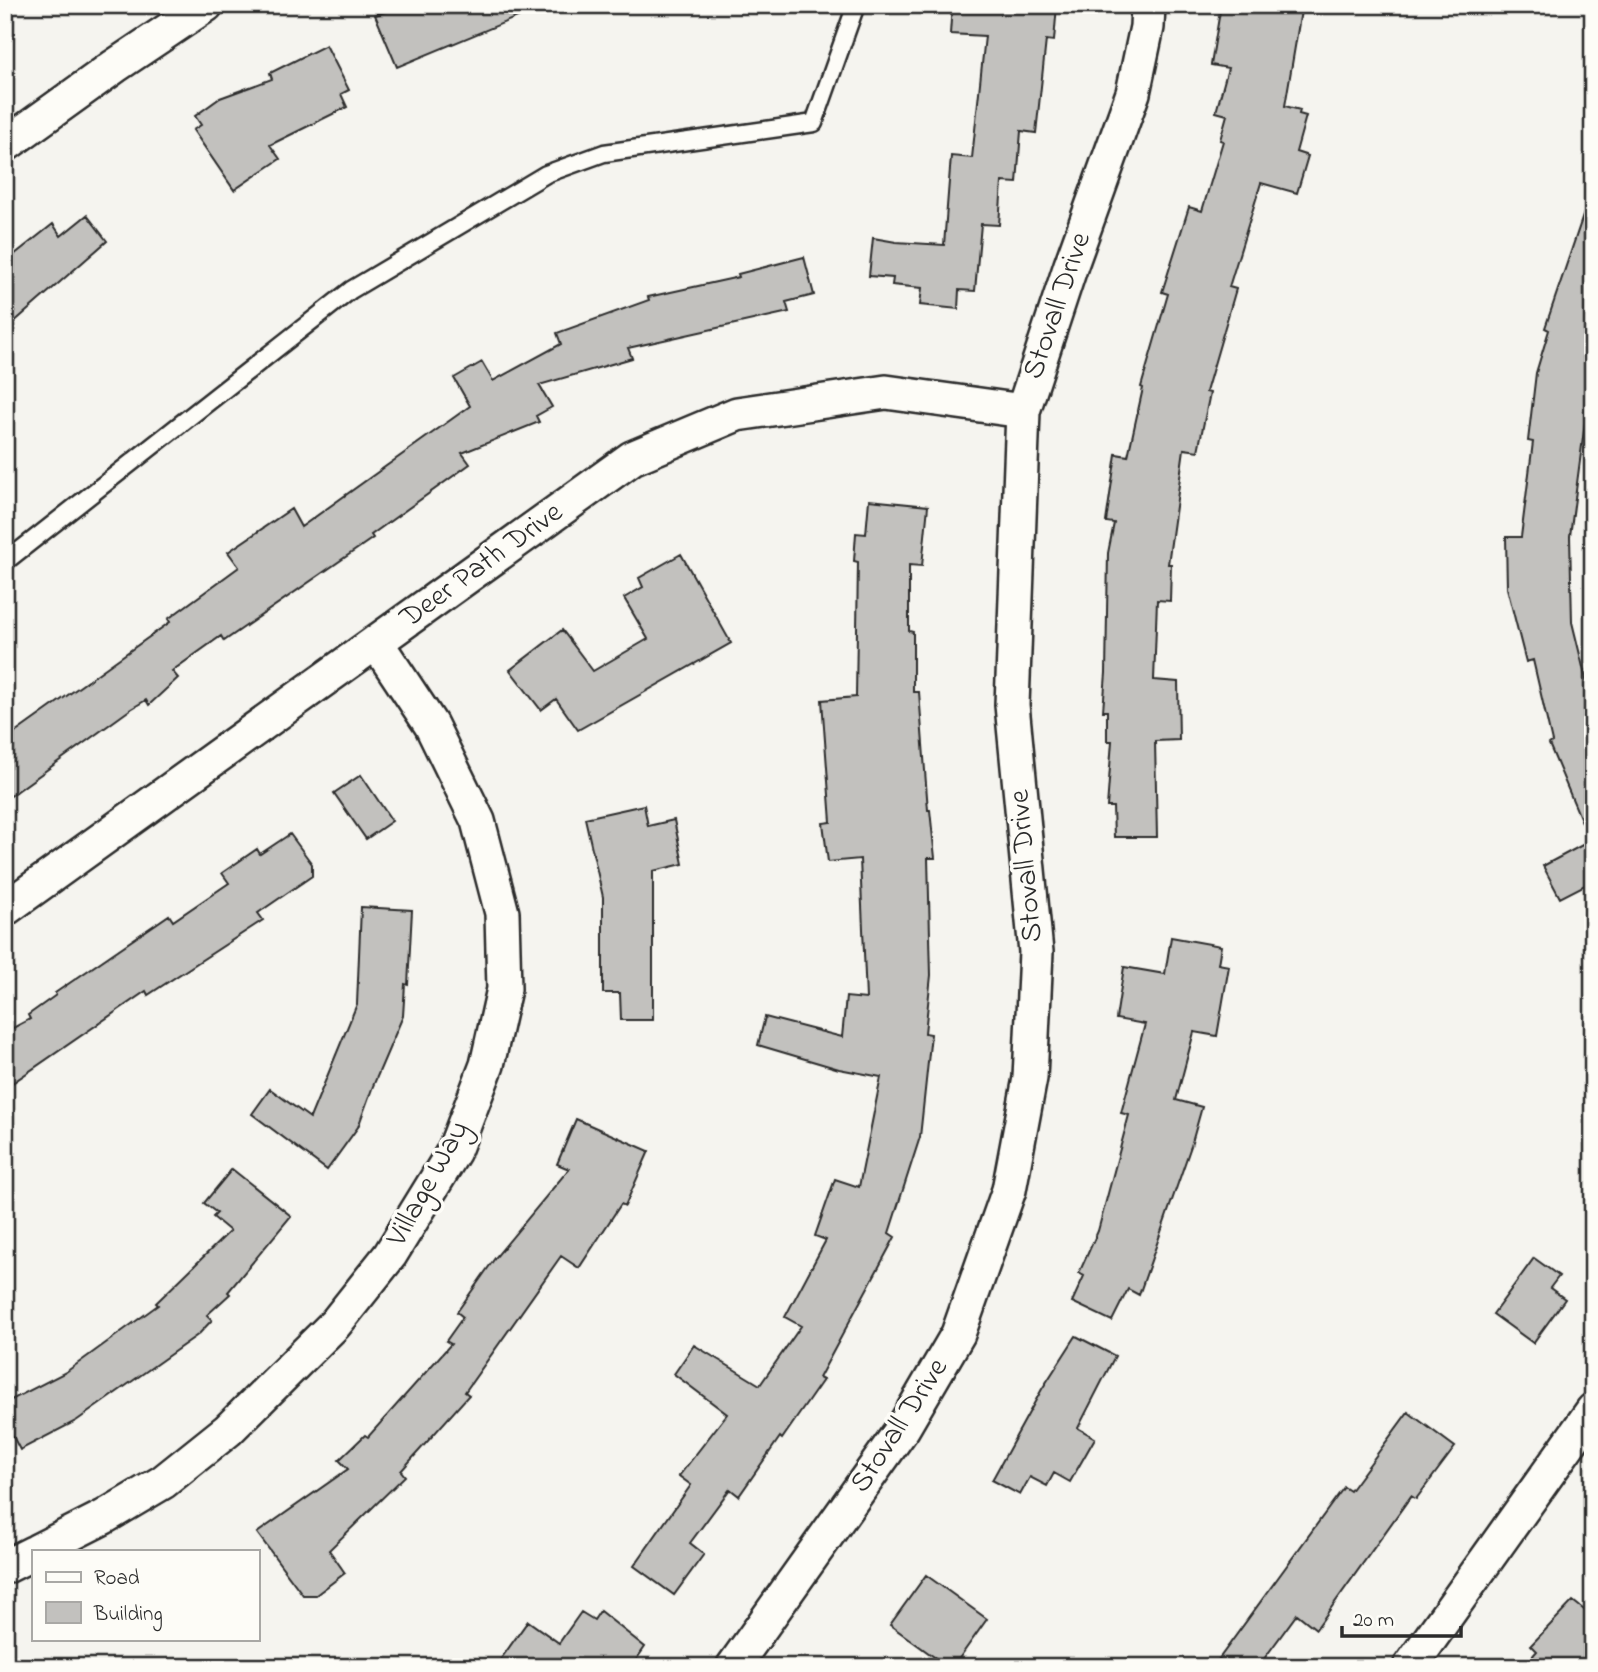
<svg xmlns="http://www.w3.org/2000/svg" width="1598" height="1672" font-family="'Indie Flower',sans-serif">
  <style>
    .building { fill: #c2c1be; stroke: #2b2b2b; stroke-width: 2 }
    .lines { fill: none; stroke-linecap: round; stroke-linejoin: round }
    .lane-casing { stroke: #2b2b2b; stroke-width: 21 }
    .street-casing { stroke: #2b2b2b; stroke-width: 38 }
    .lane { stroke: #fdfcf7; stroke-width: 16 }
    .street { stroke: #fdfcf7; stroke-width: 33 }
    .labels { text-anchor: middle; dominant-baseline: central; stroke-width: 7; stroke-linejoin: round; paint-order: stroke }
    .street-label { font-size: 30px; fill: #2b2b2b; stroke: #fdfcf7 }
  </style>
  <rect width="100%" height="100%" fill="#f5f4ef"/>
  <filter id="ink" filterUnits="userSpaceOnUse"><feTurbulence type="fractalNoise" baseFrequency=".0143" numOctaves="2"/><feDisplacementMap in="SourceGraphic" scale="14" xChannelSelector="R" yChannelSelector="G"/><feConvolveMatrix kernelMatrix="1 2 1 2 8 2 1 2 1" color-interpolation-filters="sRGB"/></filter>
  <g filter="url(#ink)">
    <!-- building -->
    <path class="building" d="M408 5H544V6L397 67 375 15Z
      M952 5H1057L1054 41 1046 40 1036 133 1021 131 1017 183 1002 182 999 225 981 224 975 291 959 290 958 309 920 305 922 288 892 285 893 278 869 276 873 238 896 242 944 245 951 156 972 158 985 36 950 34Z
      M1221 5H1302L1285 106 1300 110 1299 114 1306 116 1296 152 1308 156 1297 193 1261 183 1229 287 1236 289 1206 392 1210 393 1198 451 1184 449 1168 564H1171L1170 601 1157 600 1154 680 1178 682 1179 740 1155 741 1157 837H1114L1113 807H1107L1112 741H1107V711H1103L1106 673 1108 553 1114 523 1106 522 1116 454 1128 456 1143 388 1141 387 1168 294 1162 292 1189 207 1202 211 1223 141 1220 140 1227 115 1216 112 1228 68 1211 65Z
      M326 45 349 90 341 94 347 107 270 145 280 159 234 190 193 130 201 125 195 116 220 98 272 79 270 73Z
      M1587 204 1593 205V330L1584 357 1593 360V384L1588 400 1570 536 1572 622 1593 708V881L1560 898 1543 866 1590 841 1549 744 1552 742 1533 660 1526 662 1507 588 1506 537H1521L1533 442 1528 441 1536 373 1549 330 1545 328Z
      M87 215 107 241 5 330V262L53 224 61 236Z
      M804 257 814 295 786 302 789 312 628 348 632 358 539 385 552 407 536 416 539 422 462 453 470 464 371 535 373 538 224 641 221 636 172 671 178 678 149 705 146 700 131 709 5 800V740L170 622 168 619 239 567 228 552 291 509 301 527 470 406 454 378 482 362 493 381 561 344 557 333 649 300 648 297 739 277 738 274Z
      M869 500 928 506 922 566 909 565V631L913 632V692H919L928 810H930L935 858H928L931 975 925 1033 931 1034 920 1137 889 1233 895 1237 819 1378 823 1380 782 1439 780 1437 739 1496 730 1489 690 1543 704 1554 674 1595 634 1566 691 1485 679 1476 727 1414 674 1374 694 1345 760 1385 801 1326 785 1317 826 1240 815 1236 835 1179 859 1187 881 1077 839 1069 758 1045 765 1017 842 1037 846 997 866 999 860 859 828 862 823 823 831 822 822 700 856 697 858 562 854 561 856 533 866 534Z
      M681 554 731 643 578 730 556 699 541 710 510 670 562 630 593 671 648 639 624 598 643 587 639 578Z
      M361 775 392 821 366 839 334 793Z
      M644 805 648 826 674 820 683 864 653 871V1020H621L620 993H603V897L585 818Z
      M290 834 312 864V876L258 913 263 920 148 995 146 991 5 1088V1032L30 1019 28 1015 56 995 55 993 169 915 173 921 229 883 222 873 257 849 260 854Z
      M361 907 412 910 408 985 405 984 403 1016 373 1086 358 1127 327 1170 252 1114 270 1089 310 1118 357 1004Z
      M1171 937 1221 946 1218 964 1229 966 1217 1036 1194 1032 1176 1100 1202 1107 1191 1146 1139 1295 1128 1289 1112 1321 1072 1302 1084 1276 1079 1273 1098 1231 1129 1115 1121 1113 1145 1024 1116 1019 1124 967 1165 974Z
      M576 1119 649 1151 625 1206 621 1204 579 1268 561 1256 465 1392 469 1395 401 1471 405 1476 329 1550 345 1573 316 1595H303L257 1533 348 1469 339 1460 365 1435 368 1437 451 1344 446 1341 463 1317 457 1312 495 1258 569 1169 557 1164Z
      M232 1169 291 1216 228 1292 230 1294 207 1315 212 1320 199 1334 76 1421 20 1450 5 1421V1403L66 1372 158 1305 156 1303 230 1231 213 1217 217 1213 204 1203Z
      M1534 1258 1559 1276 1550 1288 1565 1299 1533 1343 1493 1314Z
      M1076 1336 1115 1356 1078 1428 1095 1438 1070 1482 1054 1473 1047 1486 1030 1477 1020 1495 992 1480 1042 1389Z
      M1408 1412 1455 1447 1416 1499 1411 1496 1316 1629 1297 1614 1258 1667H1213L1344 1487 1350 1491Z
      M926 1575 987 1619 953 1667H948L890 1625Z
      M1573 1601 1593 1617V1667H1523L1537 1651 1531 1645Z
      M600 1611 645 1647 631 1667H495L528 1621 559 1643 581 1612 594 1620Z"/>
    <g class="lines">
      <defs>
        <path id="lane" d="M5 562 351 290 546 174 604 153 814 123 856 5"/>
        <path id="street" d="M5 145 115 66 206 5
          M5 909 632 458 737 414 886 392 1023 411
          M37 1551 104 1517 163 1482 228 1430 335 1324 390 1255 454 1151 487 1065 504 989 502 913 478 821 431 725 376 642
          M5 1567 33 1553
          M733 1667 903 1428 958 1334 1009 1190 1030 1078 1036 952 1012 705 1023 411 1071 265 1133 93 1147 27 1148 5
          M1410 1667 1593 1410"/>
      </defs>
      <!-- lane casing -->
      <use href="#lane" class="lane-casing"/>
      <!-- street casing -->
      <use href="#street" class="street-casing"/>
      <!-- lane -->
      <use href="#lane" class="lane"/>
      <!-- street -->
      <use href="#street" class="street"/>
    </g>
  </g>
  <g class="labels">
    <!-- street labels -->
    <g class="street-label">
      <text transform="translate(1058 306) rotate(-71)">Stovall Drive</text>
      <text transform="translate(482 566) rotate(-36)">Deer Path Drive</text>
      <text transform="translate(1027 866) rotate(-95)">Stovall Drive</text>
      <text transform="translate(429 1184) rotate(-61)">Village Way</text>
      <text transform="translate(900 1426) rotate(-57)">Stovall Drive</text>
    </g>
  </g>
  <!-- margin -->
  <rect width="1598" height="1672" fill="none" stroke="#fdfcf7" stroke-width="28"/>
  <rect x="14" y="14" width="1570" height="1644" fill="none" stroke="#2b2b2b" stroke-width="2.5" filter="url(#ink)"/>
  <!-- legend -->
  <rect x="32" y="1550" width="228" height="91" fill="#fdfcf7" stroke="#a9a8a5" stroke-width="2"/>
  <rect x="46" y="1572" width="35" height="10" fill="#fdfcf7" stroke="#a9a8a5" stroke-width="2"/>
  <text x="94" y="1584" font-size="21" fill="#2b2b2b">Road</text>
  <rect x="46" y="1602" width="35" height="21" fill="#c2c1be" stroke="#a9a8a5" stroke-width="2"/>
  <text x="94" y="1620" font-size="21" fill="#2b2b2b">Building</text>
  <!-- scale -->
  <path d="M1342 1626v10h119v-10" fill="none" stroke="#2b2b2b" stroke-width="3.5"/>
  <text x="1353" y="1626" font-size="21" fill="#2b2b2b" stroke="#fdfcf7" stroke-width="5" paint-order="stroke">20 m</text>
</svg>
